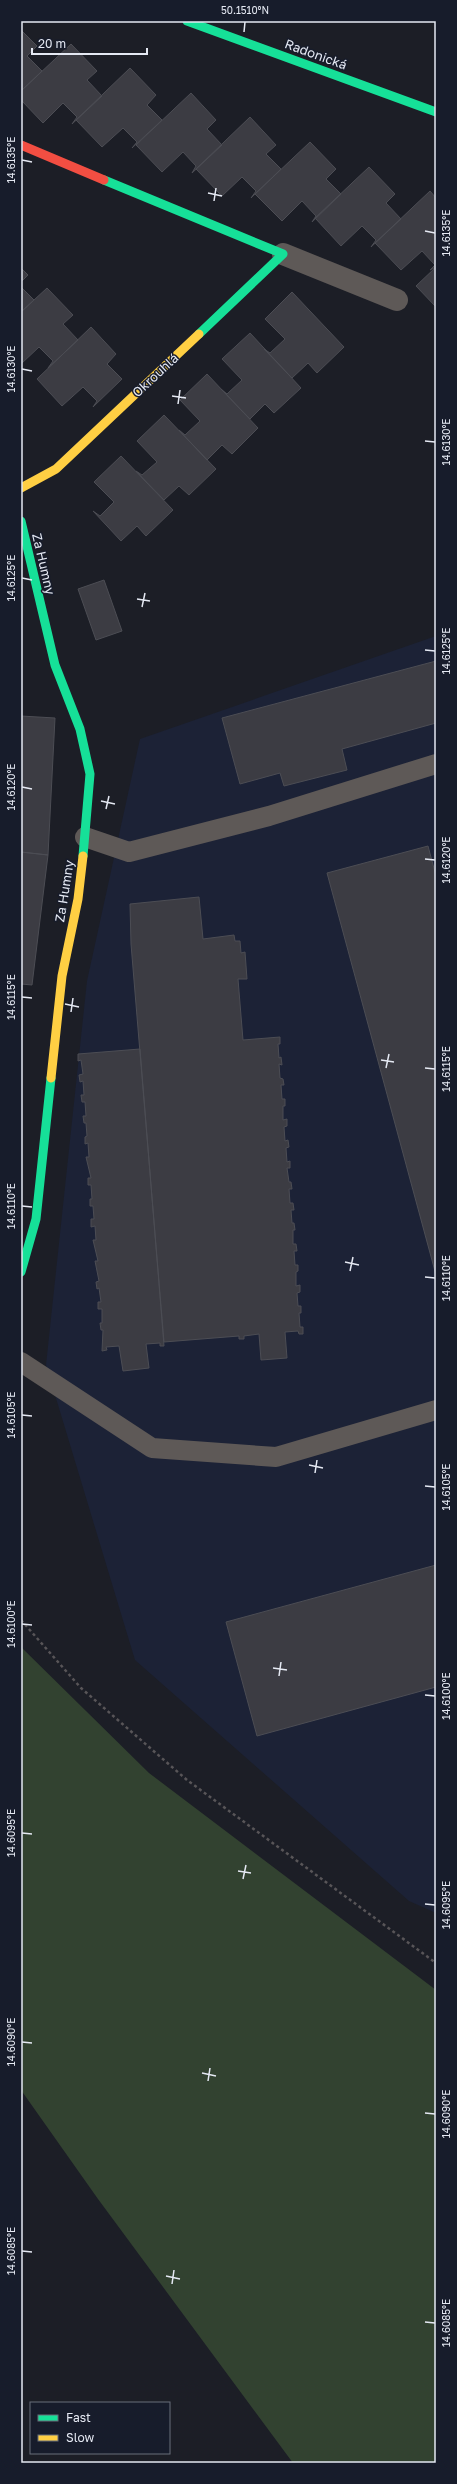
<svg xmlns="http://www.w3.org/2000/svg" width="457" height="2484" font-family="'Golos Text',sans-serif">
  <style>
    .built { fill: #1c2236 }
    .green { fill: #324230 }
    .building { fill: #3c3c43; stroke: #4c4d54 }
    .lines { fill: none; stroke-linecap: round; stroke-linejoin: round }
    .path { stroke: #585558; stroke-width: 2.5; stroke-dasharray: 3 3; stroke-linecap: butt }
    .lane { stroke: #5e5957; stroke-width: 20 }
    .street { stroke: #5e5957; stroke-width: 22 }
    .fast { stroke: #16e098; stroke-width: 9 }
    .slow { stroke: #ffcf43; stroke-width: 9 }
    .jam { stroke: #f24e42; stroke-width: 9 }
    .ticks { fill: none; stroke: #e5e9f3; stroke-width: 1.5 }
    .labels { text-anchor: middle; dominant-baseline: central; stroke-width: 3; stroke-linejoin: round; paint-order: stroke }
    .street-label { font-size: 13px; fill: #e5e9f3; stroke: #171c2b }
    .neatline { fill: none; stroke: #e5e9f3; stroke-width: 1.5 }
    .ticks-label { font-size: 10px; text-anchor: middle; fill: #e5e9f3 }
  </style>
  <rect width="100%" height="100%" fill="#1c1e26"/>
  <!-- built -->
  <path class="built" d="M436 636V1913L409 1901 135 1660 46 1365 87 981 140 739Z"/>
  <!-- green -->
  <path class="green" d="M21 1647 149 1773 436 1990V2463H293L98 2199 21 2090Z"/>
  <!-- building -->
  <path class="building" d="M21 30 37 46 27 56 42 71 21 91Z
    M71 44 97 71 87 80 102 96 72 124 77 117 63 103 43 123 21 100V91Z
    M130 68 156 95 147 105 162 120 132 148 137 142 123 128 102 147 76 120Z
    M191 93 216 120 207 129 222 145 192 173 196 166 183 152 162 172 136 145Z
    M250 117 276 145 266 154 281 169 251 198 256 191 242 177 222 196 196 169Z
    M310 142 336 169 326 179 341 194 312 222 316 216 302 201 282 221 255 194Z
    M369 167 395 194 386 203 401 219 371 247 376 240 362 226 341 246 315 218Z
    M430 191 436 198V267L430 270 435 265 422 251 401 270 375 243Z
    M436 267V307L416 286Z
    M21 268 28 275 21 282Z
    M21 287 34 300 21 312Z
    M47 288 73 315 63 324 78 340 48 368 53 361 39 347 21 364V312Z
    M292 292 344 347 317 373 308 363 292 378 264 349 270 353 285 339 265 319Z
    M91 327 116 354 107 364 122 379 93 407 97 401 83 387 62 406 37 379Z
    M250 333 301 388 274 413 265 404 250 419 221 389 227 394 242 380 222 359Z
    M207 374 258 428 232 454 222 445 207 460 179 430 185 435 200 421 180 400Z
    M164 415 216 469 189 495 179 486 164 500 136 471 142 475 157 462 137 441Z
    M121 456 173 510 146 536 137 526 121 541 93 511 100 516 114 502 94 482Z
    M104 580 122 631 96 640 78 589Z
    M436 661V723L342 749 347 770 284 786 280 773 240 784 222 718Z
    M21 716 55 718 48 855 21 852Z
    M428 846 436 876V1275L327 873Z
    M21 852 48 855 32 985 21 984Z
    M199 897 203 939 234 935 235 941H240L241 953 245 952 247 979H238L243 1040 280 1037V1044H278L279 1058 281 1057 282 1065 279 1064 280 1078 283 1079 284 1085H281L282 1099H285V1106H283V1120L287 1119V1126L284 1127 285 1141 288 1140 289 1147 286 1148 287 1162 290 1161V1168H287L289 1182H291L292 1189H289L290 1203H293L294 1210H291L292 1223H294L295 1230H293V1244H296L297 1251H294L295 1265H298V1271L296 1272V1286L300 1285V1292L297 1293 298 1306H301V1313H299L300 1327H303V1334H299L298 1331 285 1332 287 1358 261 1360 259 1334 244 1336V1339H239V1336L164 1342 131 944 130 904Z
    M140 1049 164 1346H160V1343L146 1344 149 1368 123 1371 119 1346 106 1347 107 1350 102 1351 103 1330H101L100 1323H102V1309H98V1302H101L99 1288 97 1289 96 1282 99 1281 95 1261H98L93 1240H96L95 1226 91 1227V1219H94L93 1206H90V1199H92L91 1185H88V1178H91L86 1157H89L88 1143 85 1144V1137L87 1136 86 1123H84L83 1116H86L85 1102H82L81 1095H84L83 1081 80 1082 79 1075 83 1074 81 1060 78 1061V1054Z
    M436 1565V1687L257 1736 226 1622Z"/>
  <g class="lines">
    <!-- path -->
    <path class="path" d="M21 1620 81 1688 187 1780 436 1963"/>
    <!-- lane -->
    <path class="lane" d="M85 837 129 852 269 816 436 764
      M21 1362 152 1448 276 1457 436 1410"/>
    <!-- street -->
    <path class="street" d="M283 254 397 300"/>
    <!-- fast -->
    <path class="fast" d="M187 21 436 112
      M104 180 283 254 199 334
      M21 521 55 665 80 729 90 774 83 856
      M21 1272 36 1219 51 1078"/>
    <!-- slow -->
    <path class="slow" d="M21 488 56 469 199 334
      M51 1078 62 976 78 899 83 856"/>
    <!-- jam -->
    <path class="jam" d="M21 145 104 180"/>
  </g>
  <!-- ticks -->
  <path class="ticks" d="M244 32 245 22M22 160 32 162M208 193 222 196M214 201 216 188M425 231 435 233M22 369 32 371M172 396 186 398M178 404 180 390M425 441 435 442M22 578 32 580M137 599 150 601M142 607 145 593M425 650 435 651M22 787 32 789M101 801 115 804M106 809 109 796M425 859 435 860M22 997 32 998M65 1004 79 1007M71 1012 73 998M381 1060 394 1062M386 1068 389 1054M425 1068 435 1069M22 1206 32 1207M345 1262 359 1265M350 1271 353 1257M425 1277 435 1278M22 1415 32 1416M309 1465 323 1468M315 1473 317 1460M425 1486 435 1487M22 1624 32 1625M273 1668 287 1670M279 1676 281 1662M425 1695 435 1696M22 1833 32 1834M238 1871 251 1873M243 1879 246 1865M425 1904 435 1905M22 2042 32 2043M202 2073 216 2076M208 2081 210 2068M425 2113 435 2114M22 2251 32 2252M166 2276 180 2279M172 2284 174 2270M425 2322 435 2323"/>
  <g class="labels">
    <!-- street labels -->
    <g class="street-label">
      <text transform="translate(316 54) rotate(20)">Radonická</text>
      <text transform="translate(155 375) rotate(-43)">Okrouhlá</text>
      <text transform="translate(44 564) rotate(77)">Za Humny</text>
      <text transform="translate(64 891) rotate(-81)">Za Humny</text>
    </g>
  </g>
  <!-- border -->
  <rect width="457" height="2484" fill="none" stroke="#171c2b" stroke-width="44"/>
  <!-- legend -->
  <rect x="30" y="2402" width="140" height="52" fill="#171c2b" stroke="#696e7b"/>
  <rect x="38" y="2415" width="20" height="6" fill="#16e098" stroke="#696e7b"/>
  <text x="66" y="2422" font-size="12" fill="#e5e9f3">Fast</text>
  <rect x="38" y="2435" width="20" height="6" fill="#ffcf43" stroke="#696e7b"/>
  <text x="66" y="2442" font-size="12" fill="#e5e9f3">Slow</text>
  <!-- scale -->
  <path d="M32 48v6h115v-6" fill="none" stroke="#e5e9f3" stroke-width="2"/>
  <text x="38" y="48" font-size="12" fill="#e5e9f3" stroke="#171c2b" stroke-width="3" paint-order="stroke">20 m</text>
  <rect x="22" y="22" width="413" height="2440" class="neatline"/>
  <g class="ticks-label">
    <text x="245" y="14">50.1510°N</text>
    <text transform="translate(11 160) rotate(-90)" y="4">14.6135°E</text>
    <text transform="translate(446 233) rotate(-90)" y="4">14.6135°E</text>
    <text transform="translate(11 369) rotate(-90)" y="4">14.6130°E</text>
    <text transform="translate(446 442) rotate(-90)" y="4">14.6130°E</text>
    <text transform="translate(11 578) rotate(-90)" y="4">14.6125°E</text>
    <text transform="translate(446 651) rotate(-90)" y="4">14.6125°E</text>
    <text transform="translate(11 787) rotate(-90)" y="4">14.6120°E</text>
    <text transform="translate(446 860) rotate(-90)" y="4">14.6120°E</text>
    <text transform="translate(11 997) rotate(-90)" y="4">14.6115°E</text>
    <text transform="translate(446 1069) rotate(-90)" y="4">14.6115°E</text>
    <text transform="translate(11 1206) rotate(-90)" y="4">14.6110°E</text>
    <text transform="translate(446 1278) rotate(-90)" y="4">14.6110°E</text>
    <text transform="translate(11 1415) rotate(-90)" y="4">14.6105°E</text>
    <text transform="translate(446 1487) rotate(-90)" y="4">14.6105°E</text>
    <text transform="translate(11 1624) rotate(-90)" y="4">14.6100°E</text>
    <text transform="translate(446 1696) rotate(-90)" y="4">14.6100°E</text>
    <text transform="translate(11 1833) rotate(-90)" y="4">14.6095°E</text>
    <text transform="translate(446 1905) rotate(-90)" y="4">14.6095°E</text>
    <text transform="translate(11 2042) rotate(-90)" y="4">14.6090°E</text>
    <text transform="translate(446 2114) rotate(-90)" y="4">14.6090°E</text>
    <text transform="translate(11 2251) rotate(-90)" y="4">14.6085°E</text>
    <text transform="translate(446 2323) rotate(-90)" y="4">14.6085°E</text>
  </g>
</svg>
